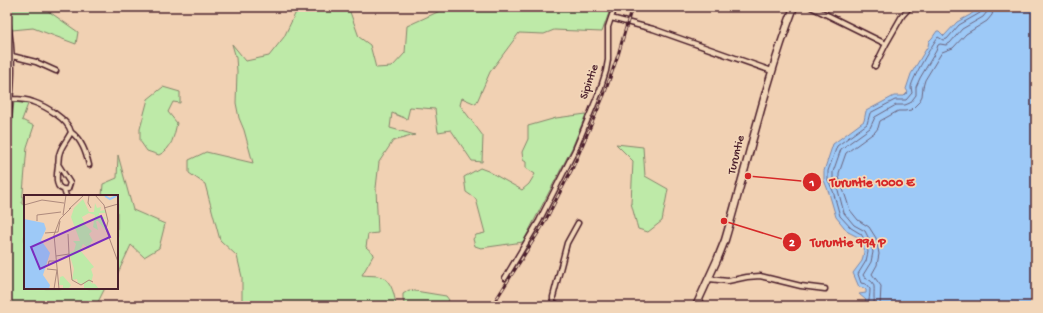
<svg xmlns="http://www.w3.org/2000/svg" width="1043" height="313" font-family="'Gochi Hand',sans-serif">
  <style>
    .green { fill: #beeaa8; stroke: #84846a }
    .water { fill: #9dc9f7; stroke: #7c85a5 }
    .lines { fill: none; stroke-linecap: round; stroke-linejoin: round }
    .shore { stroke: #6b637d; stroke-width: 1 }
    .minor-casing { stroke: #4a1f2b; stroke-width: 7 }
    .secondary-casing { stroke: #4a1f2b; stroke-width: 9 }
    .minor { stroke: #f2d6b9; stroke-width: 4 }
    .secondary { stroke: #f2d6b9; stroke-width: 6 }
    .rail-casing { stroke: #4a1f2b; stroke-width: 3 }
    .rail { stroke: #f2d6b9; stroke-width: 1.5; stroke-dasharray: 4.5; stroke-linecap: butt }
    .labels { text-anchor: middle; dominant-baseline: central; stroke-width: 3.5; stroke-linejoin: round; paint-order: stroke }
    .street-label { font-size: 12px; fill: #4a1f2b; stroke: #f2d6b9 }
    .inset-river { fill: none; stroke: #9dc9f7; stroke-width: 2 }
    .inset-road { fill: none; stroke: #ae8a7d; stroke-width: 1 }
    .view { fill: #7b2cbf; fill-opacity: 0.15; stroke: #7b2cbf; stroke-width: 2 }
    .inset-edge { fill: none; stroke: #4a1f2b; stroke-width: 2 }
    .leader { fill: none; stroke: #d62828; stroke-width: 1.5 }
    .callout-dot { fill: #d62828; stroke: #f2d6b9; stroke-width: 1.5 }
    .mark-label { font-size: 12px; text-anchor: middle; font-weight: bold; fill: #fff }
    .callout-label { font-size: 13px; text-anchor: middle; font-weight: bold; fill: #d62828; stroke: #f2d6b9; stroke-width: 3.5; stroke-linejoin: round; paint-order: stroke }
  </style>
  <rect width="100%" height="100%" fill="#f1d1b3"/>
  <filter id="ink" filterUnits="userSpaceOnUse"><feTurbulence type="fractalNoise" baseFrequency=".025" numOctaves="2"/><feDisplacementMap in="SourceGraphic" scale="8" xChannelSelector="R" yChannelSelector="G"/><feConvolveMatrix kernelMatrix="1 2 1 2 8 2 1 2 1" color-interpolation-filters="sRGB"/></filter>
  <g filter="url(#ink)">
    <!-- green -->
    <path class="green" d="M7 7H44V8L78 32 76 44 33 28 12 30Z
      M300 7H350V12L359 37 370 45 376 68 392 67 405 53 407 26 442 10V7H611L602 32 554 30 544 34 519 33 490 72 476 104 462 98 460 105 483 136 482 162 472 161 451 130 438 132 435 109 410 107 407 119 392 113 390 128 415 135 393 141 379 162 376 188 378 233 368 234 366 247 374 254 362 275C368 276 376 275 382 277 392 281 395 297 396 306H242V277L237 256 220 240 205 184 189 173V160L206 152 253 163 244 130 239 118 236 103 237 71 236 58 232 44 246 61 269 56 284 37 296 12Z
      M163 87 180 92V103L173 102 168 112 177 123C174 136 172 149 159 155L147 151 140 141V129L148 99Z
      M14 102 28 104 22 120 34 126 27 147 22 204 25 205V288H105L96 306H7V145L10 140Z
      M586 114 572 148 523 242 481 248 475 246 473 239 476 235 485 233 476 199 466 192 464 177 480 168 488 171 522 190 529 184 535 174 526 168V162L523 160 522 152 528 139V126L556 118Z
      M616 144 643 147 645 176 668 189 662 221 648 232 638 229 631 203 633 161Z
      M118 155 133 210 165 224 159 248 144 257 131 245 117 275V196H102L103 184 117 178Z
      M409 290 446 296 449 300 445 306H405L403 300V294Z"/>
    <!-- water -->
    <path class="water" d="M980 7H1036V306H865L864 303 866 300 859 294 866 293V290L864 288 859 287 853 273 862 261 864 252 862 244 858 237 848 232 836 217 829 193 824 180V171L833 144 864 121 866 111 894 96H904L908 92 906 89 911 74 928 46 929 41 932 38 937 31H939L944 36 957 22 970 15Z"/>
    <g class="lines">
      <!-- shore -->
      <path class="shore" d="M868 306C869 300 870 295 870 289L866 284 861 283 858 274 866 261 868 252 866 242 861 234 851 228 840 216 833 191 828 180V171L837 146 867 124 870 113 895 100H906L912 93C912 91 911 89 911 87 912 79 933 43 938 37L943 40 947 39 959 25 980 13 983 7
        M873 306C875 302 874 300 874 296 874 286 876 282 865 278L863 275 871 262 873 252 870 241 865 231 854 225 844 213 838 190 833 179V172L841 149 870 128 875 117 896 105H905L910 103 916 95V87L920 78 936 51 938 45 940 44 946 45 950 43 962 29 983 17 987 12 988 7
        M880 306 881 286 872 274 877 265 879 254 876 238 869 227 858 220 850 210 839 177V173L846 153 875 132 878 128 880 121 898 111H905L911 110 919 102 922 96 923 87 925 80 942 52 953 48 966 34 987 21 992 15 994 7"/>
      <defs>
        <path id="minor" d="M811 7 886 44 902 16 910 7
          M611 18 615 7
          M7 20C15 56 12 92 7 128
          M12 56 36 62 56 71
          M875 66 886 44
          M11 99C18 99 26 99 33 102 45 106 68 119 71 132 68 139 62 145 60 152 58 156 59 161 58 165 57 174 53 192 68 189L70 183 58 164
          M71 132C82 140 86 153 89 165
          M64 190 66 196
          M505 278 539 221 575 150 600 90 606 71 608 60V27L611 18 653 29 772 71
          M709 279 728 281 747 277 760 276 801 286 825 289
          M559 306 553 303V297L567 243 578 223"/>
        <path id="secondary" d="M696 306 717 260 725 240C748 162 765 83 794 7"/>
      </defs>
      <!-- minor casing -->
      <use href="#minor" class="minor-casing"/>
      <!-- secondary casing -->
      <use href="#secondary" class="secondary-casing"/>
      <!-- minor -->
      <use href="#minor" class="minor"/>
      <!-- secondary -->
      <use href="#secondary" class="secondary"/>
      <defs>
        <path id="rail" d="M492 306 543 225 573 167 604 95 618 55 632 7"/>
      </defs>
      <!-- rail casing -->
      <use href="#rail" class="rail-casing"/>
      <!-- rail -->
      <use href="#rail" class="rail"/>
    </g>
  </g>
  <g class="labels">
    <!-- street labels -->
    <g class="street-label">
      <text transform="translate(590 82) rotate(-71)">Sipintie</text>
      <text transform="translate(737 155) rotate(-76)">Turuntie</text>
    </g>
  </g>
  <!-- overview -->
  <g transform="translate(24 195)">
    <rect width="94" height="94" fill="#f1d1b3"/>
    <path d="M59 4 65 17H70L71 8 73 13 77 12 76 16 81 15 82 18H75V21L83 23 79 24 82 36 74 26H72L74 35 69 32 71 20 65 18 58 22 56 18 62 31 68 36 65 39 69 46 67 47 65 54 59 49 56 55 70 72 67 74 69 80 67 88 71 89 75 94H60V89L54 88 53 84 48 85 50 74 45 58 50 56 52 49 49 46H56L47 22 50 13ZM39 81 47 90 45 93 39 94V90H35L36 82Z" fill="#beeaa8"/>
    <path d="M0 24 20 28 22 34 17 45 26 58 19 80 26 90 25 94H2L0 90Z" fill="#9dc9f7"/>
    <path class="inset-river" d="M81 1 86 4 94 0"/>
    <path class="inset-road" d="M65 0 64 8 67 13M71 0 80 10 84 26 82 34 94 67M0 10 18 5 40 8M80 13 94 9M45 14 60 0M39 20 42 0M13 26V20L37 17M21 38 34 37 36 26M45 59 48 85 57 90 65 85 69 87M32 61 45 59 44 39M24 71 25 66H33M23 74 33 75 30 94M35 94 30 40 36 24 47 13"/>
    <path class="view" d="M77 21 86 42 16 74 7 52Z"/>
    <rect width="94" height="94" class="inset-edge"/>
  </g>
  <!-- callouts -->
  <path class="leader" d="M748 176L812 182M724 221L792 242"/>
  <g class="callout-dot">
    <circle cx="748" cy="176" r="4"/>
    <circle cx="724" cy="221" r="4"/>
    <circle cx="812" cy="182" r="10"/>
    <circle cx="792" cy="242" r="10"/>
  </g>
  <g class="mark-label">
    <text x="812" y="186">1</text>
    <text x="792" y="246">2</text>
  </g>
  <g class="callout-label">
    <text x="872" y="186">Turuntie 1000 E</text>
    <text x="848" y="246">Turuntie 994 P</text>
  </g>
  <!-- margin -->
  <rect width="1043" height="313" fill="none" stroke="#f2d6b9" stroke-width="24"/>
  <rect x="12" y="12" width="1019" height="289" fill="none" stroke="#4a1f2b" stroke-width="1.5" filter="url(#ink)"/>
</svg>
